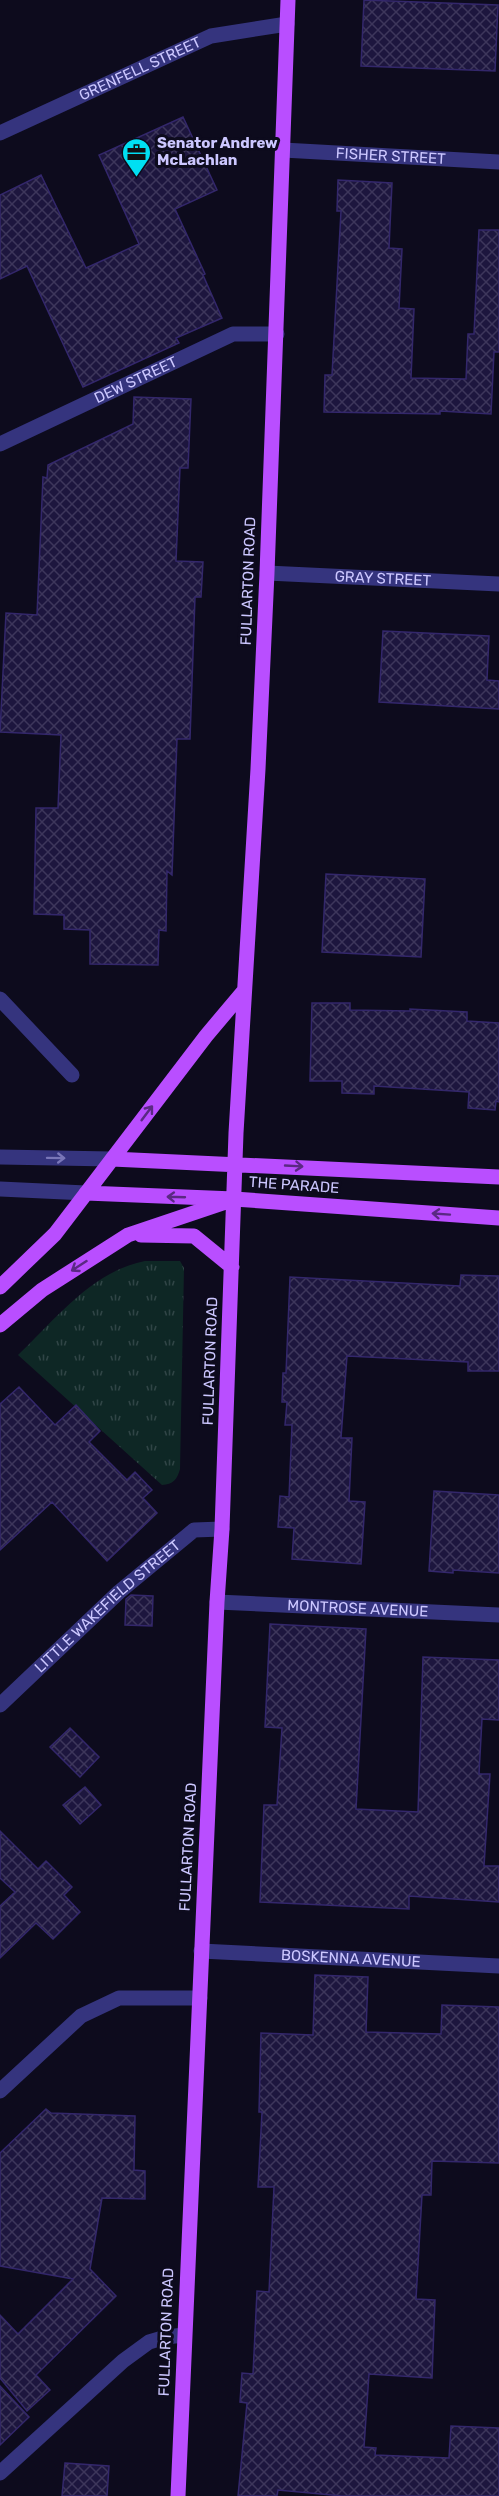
<svg xmlns="http://www.w3.org/2000/svg" width="499" height="2496" font-family="Rubik,sans-serif">
  <style>
    .grass { fill: url(#grass-tufts) }
    .building { fill: url(#building-cross-hatch); stroke: #33276b; stroke-width: 1.5 }
    .lines { fill: none; stroke-linecap: round; stroke-linejoin: round }
    .minor { stroke: #35347e; stroke-width: 15 }
    .major { stroke: #b94eff; stroke-width: 15 }
    .oneway { stroke: #5a2983 }
    .oneway2 { stroke: #7976b8 }
    .labels { text-anchor: middle; dominant-baseline: central; stroke-width: 6; stroke-linejoin: round; paint-order: stroke }
    .street-label { font-size: 15px; fill: #ccc7ff; stroke: #0d0b1d }
    .poi-label { font-size: 15px; font-weight: bold; fill: #ccc7ff; stroke: #0d0b1d; text-anchor: start }
  </style>
  <defs>
    <pattern id="grass-tufts" width="24" height="20" patternUnits="userSpaceOnUse" patternTransform="scale(1.5)"><rect width="24" height="20" fill="#0e2725"/><path d="M3 7l-1-3M5 7V3M7 7l1-3M15 17l-1-3M17 17v-4M19 17l1-3" fill="none" stroke="#304546"/></pattern>
    <pattern id="building-cross-hatch" width="8" height="8" patternUnits="userSpaceOnUse" patternTransform="scale(1.5)"><rect width="8" height="8" fill="#1d163e"/><path d="M0 0l8 8M0 8l8-8" fill="none" stroke="#3d365b"/></pattern>
  </defs>
  <rect width="100%" height="100%" fill="#0d0b1d"/>
  <!-- grass -->
  <path class="grass" d="M145 1261H180L184 1268 180 1469C177 1480 173 1484 162 1485L18 1355C55 1320 92 1271 145 1261Z"/>
  <!-- building -->
  <path class="building" d="M364 0 498 5 495 71 361 66Z
    M183 117 217 190 175 209 205 274 203 275 222 318 176 338 179 343 83 387 27 266 0 279V195L41 175 86 268 139 244 99 155Z
    M338 180 392 183 389 248 402 249 399 308 414 309 411 378 466 379 468 334H474L479 230H499V352H494L491 414 440 411V414L324 412 325 375H332L341 211H337Z
    M134 397 191 399 188 468H180L176 561 203 562 201 597H195L190 739H177L172 875 167 871 166 931 159 930 158 965 90 964V930L64 929V915L34 914 36 808H58L61 735 0 732 6 613 37 615 43 477 47 478 48 465 133 424Z
    M383 631 489 636 487 680 499 681V709L379 702Z
    M326 874 425 879 421 957 322 952Z
    M312 1003H350V1010L410 1011V1009L467 1012V1021L499 1023V1102L496 1101 495 1110 468 1108 469 1092 374 1086V1094L342 1093V1081H310Z
    M461 1275 499 1276V1371H468V1362L347 1356 341 1438H352L349 1501 365 1502 361 1564 292 1559 294 1528 278 1527 280 1496 289 1497 292 1425H285L287 1402H282L283 1373H286L290 1277 460 1286Z
    M19 1387 55 1425 76 1405 100 1431 89 1442 127 1480 135 1472 152 1490 143 1498 157 1513 107 1561 52 1502 0 1550V1404Z
    M434 1491 499 1495V1573L453 1570V1573L429 1571Z
    M131 1595 153 1596 152 1626 125 1625 126 1599Z
    M270 1624 366 1629 356 1809 418 1812 423 1657 499 1660V1720L482 1719 479 1774H490L484 1866H499V1902L409 1896V1909L260 1902 264 1805H277L282 1728 265 1727Z
    M70 1728 99 1757 80 1777 50 1747Z
    M85 1787 101 1805 80 1824 63 1805Z
    M0 1831 38 1869 46 1861 72 1887 64 1895 80 1912 53 1939 36 1923 0 1958V1906L15 1892 0 1878Z
    M315 1975 368 1977 366 2032 441 2034 442 2005 499 2007V2163L432 2161 431 2195H422L416 2299 435 2300 432 2378 369 2374 364 2447 376 2448 375 2455 449 2458 451 2426 499 2428V2496H342L278 2490 277 2496H238L247 2403 240 2402 242 2373 253 2374 257 2291 269 2292 274 2187H258L262 2112H259L261 2033 313 2035Z
    M46 2109 51 2113 135 2116 134 2170 145 2171V2199L102 2198 90 2269 116 2296 36 2375 50 2390 27 2411 0 2378V2315L18 2334 73 2279 0 2266V2153Z
    M0 2386 29 2417 0 2445Z
    M65 2463 109 2466 107 2496H62Z"/>
  <g class="lines">
    <!-- minor -->
    <g class="minor">
      <path id="s1" d="M0 133 211 36 287 24"/>
      <path id="s2" d="M283 150 499 162"/>
      <path id="s3" d="M0 444 233 334H277"/>
      <path id="s4" d="M267 573 499 584"/>
      <path d="M0 999 72 1075"/>
      <path d="M0 1157 112 1159"/>
      <path d="M0 1189 86 1193"/>
      <path id="s5" d="M217 1602 499 1615"/>
      <path id="s6" d="M0 1705 119 1592 188 1535 194 1530 222 1529"/>
      <path id="s7" d="M201 1951 499 1966"/>
      <path d="M0 2091 81 2016 119 1998H200"/>
      <path d="M0 2473 123 2361 149 2342 166 2337 184 2335"/>
    </g>
    <!-- major -->
    <path class="major" d="M112 1159 499 1177
      M86 1193 234 1199 499 1218
      M141 1235 194 1236 232 1267
      M0 1287 55 1234 206 1036 243 992
      M0 1325 42 1290 128 1235 226 1202
      M178 2496 217 1602 222 1529 236 1133 258 769 267 573 288 0"/>
  </g>
  <!-- one-way arrows -->
  <defs><path id="oneway-shaft" d="M-6 0H5M1.5-3L5.5 0L1.5 3" fill="none" stroke-width="1.6" stroke-linecap="round" stroke-linejoin="round" transform="scale(1.5)"/></defs>
  <g class="oneway">
    <use href="#oneway-shaft" transform="translate(147 1113) rotate(-53)"/>
    <use href="#oneway-shaft" transform="translate(294 1166) rotate(3)"/>
    <use href="#oneway-shaft" transform="translate(176 1197) rotate(-178)"/>
    <use href="#oneway-shaft" transform="translate(441 1214) rotate(-176)"/>
    <use href="#oneway-shaft" transform="translate(79 1266) rotate(147)"/>
  </g>
  <use class="oneway2" href="#oneway-shaft" transform="translate(56 1158) rotate(1)"/>
  <!-- icons -->
  <defs>
    <symbol id="office-pin" viewBox="-11 -11 22 30"><path d="M0 17L-7.5 6A9.5 9.5 0 1 1 7.5 6Z" fill="#00dff2" stroke="#0d0b1d"/><path d="M-6-3h4V-5.5h4V-3h4V5H-6ZM-1-4.5V-3h2v-1.5ZM-6 0V1H6V0Z" fill="#111"/></symbol>
  </defs>
  <g fill-rule="evenodd">
    <use href="#office-pin" x="120" y="136" width="33" height="45"/>
  </g>
  <g class="labels">
    <!-- street labels -->
    <g class="street-label">
      <text stroke="none"><textPath href="#s1" startOffset="154">GRENFELL STREET</textPath></text>
      <text stroke="none"><textPath href="#s2" startOffset="108">FISHER STREET</textPath></text>
      <text stroke="none"><textPath href="#s3" startOffset="150">DEW STREET</textPath></text>
      <text stroke="none"><textPath href="#s4" startOffset="116">GRAY STREET</textPath></text>
      <text transform="translate(248 581) rotate(-88)">FULLARTON ROAD</text>
      <text transform="translate(294 1185) rotate(4)">THE PARADE</text>
      <text transform="translate(210 1361) rotate(-88)">FULLARTON ROAD</text>
      <text stroke="none"><textPath href="#s6" startOffset="146">LITTLE WAKEFIELD STREET</textPath></text>
      <text stroke="none"><textPath href="#s5" startOffset="141">MONTROSE AVENUE</textPath></text>
      <text transform="translate(188 1847) rotate(-87)">FULLARTON ROAD</text>
      <text stroke="none"><textPath href="#s7" startOffset="150">BOSKENNA AVENUE</textPath></text>
      <text transform="translate(166 2332) rotate(-88)">FULLARTON ROAD</text>
    </g>
    <!-- poi labels -->
    <g class="poi-label">
      <text x="157" y="143">Senator Andrew<tspan x="157" dy="17">McLachlan</tspan></text>
    </g>
  </g>
</svg>
